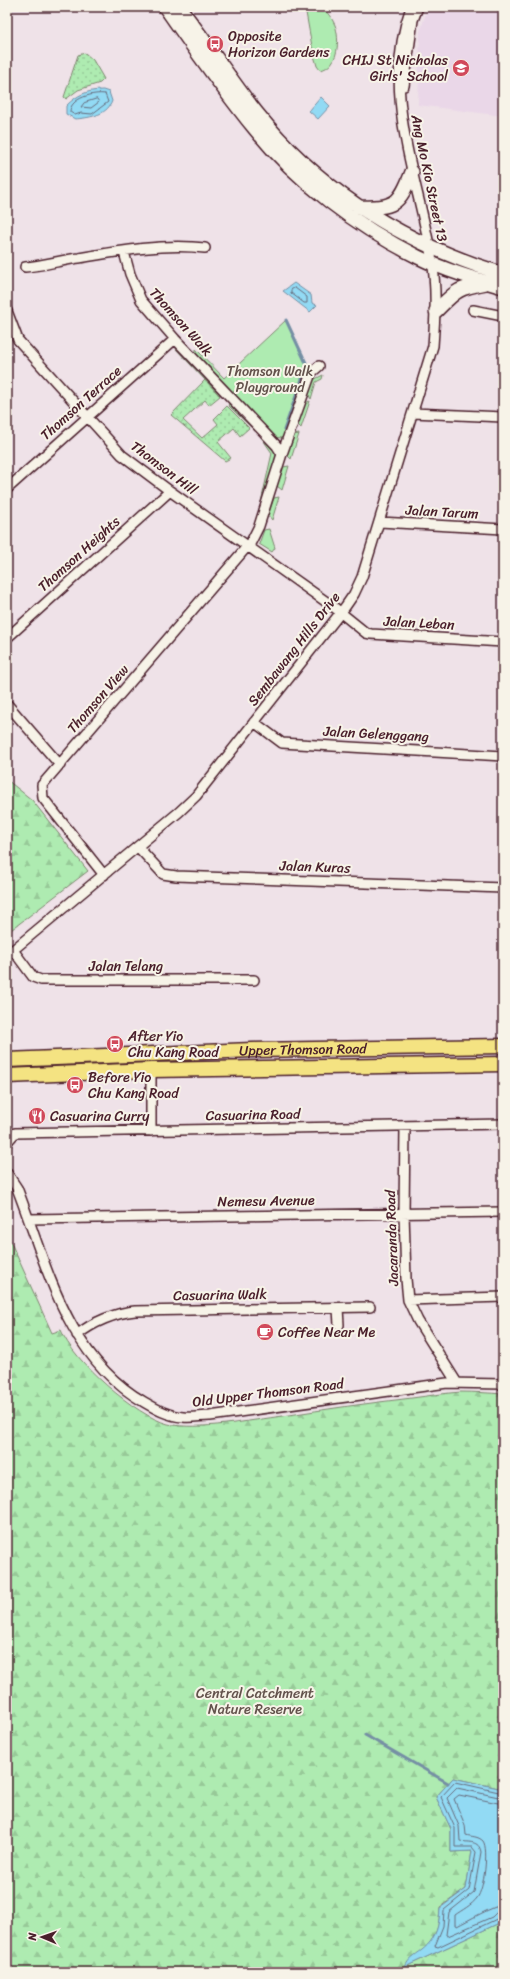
<svg xmlns="http://www.w3.org/2000/svg" width="510" height="1979" font-family="Sriracha,sans-serif">
  <style>
    .built { fill: #ead7e8 }
    .green { fill: #aeebb1; stroke: #7c856e }
    .forest { fill: url(#forest-firs); stroke: #7c856e }
    .garden { fill: url(#garden-dots); stroke: #7c856e }
    .water { fill: #92daf4; stroke: #758fa4 }
    .lines { fill: none; stroke-linecap: round; stroke-linejoin: round }
    .shore { stroke: #676a7b; stroke-width: 1 }
    .stream { stroke: #758fa4; stroke-width: 3 }
    .minor-casing { stroke: #4a1f2b; stroke-width: 12 }
    .secondary-casing { stroke: #4a1f2b; stroke-width: 16 }
    .primary-casing { stroke: #4a1f2b; stroke-width: 17 }
    .minor { stroke: #f7f3e8; stroke-width: 9 }
    .secondary { stroke: #f7f3e8; stroke-width: 13 }
    .primary { stroke: #f4e382; stroke-width: 14 }
    .labels { text-anchor: middle; dominant-baseline: central; stroke-width: 4; stroke-linejoin: round; paint-order: stroke }
    .poi-label { font-size: 14px; fill: #4a1f2b; stroke: #f7f3e8; text-anchor: start }
    .street-label { font-size: 14px; fill: #4a1f2b; stroke: #f7f3e8 }
    .park-label { font-size: 14px; fill: #63524c; stroke: #f7f3e8 }
  </style>
  <defs>
    <pattern id="forest-firs" width="22" height="20" patternUnits="userSpaceOnUse"><rect width="22" height="20" fill="#aeebb1"/><path d="M5 1l3.5 6h-7zM16 11l3.5 6h-7z" fill="#97c998"/></pattern>
    <pattern id="garden-dots" width="8" height="8" patternUnits="userSpaceOnUse"><rect width="8" height="8" fill="#aeebb1"/><path d="M2 2h.1M6 6h.1" fill="none" stroke="#97c998" stroke-width="1.8" stroke-linecap="round"/></pattern>
  </defs>
  <rect width="100%" height="100%" fill="#efe2e8"/>
  <filter id="ink" filterUnits="userSpaceOnUse"><feTurbulence type="fractalNoise" baseFrequency=".025" numOctaves="2"/><feDisplacementMap in="SourceGraphic" scale="8" xChannelSelector="R" yChannelSelector="G"/><feConvolveMatrix kernelMatrix="1 2 1 2 8 2 1 2 1" color-interpolation-filters="sRGB"/></filter>
  <g filter="url(#ink)">
    <!-- built -->
    <path class="built" d="M428 7H503V116L418 105 420 32Z"/>
    <!-- green -->
    <path class="green" d="M305 7H322C327 12 332 18 335 25 340 39 339 67 320 70L317 66 313 52Z
      M286 320 311 373 284 435 281 438 274 437 196 357V349L224 378Z
      M179 346 222 393 219 395 176 349Z
      M323 375 322 379 316 382 311 399 308 394 313 380Z
      M234 399 258 428 255 431 228 405Z
      M310 401 301 428 297 424 305 403Z
      M299 434 291 459 287 455 293 435Z
      M266 436 276 451V462L267 500 261 502 272 453 261 437Z
      M289 466 282 490 277 486 283 467Z
      M279 497 272 520 268 515 274 498Z
      M269 529 275 548 272 552 259 544 264 530Z"/>
    <!-- forest -->
    <path class="forest" d="M7 780 32 800 88 871 7 933Z
      M7 1234 52 1333 61 1330C73 1361 136 1416 168 1424 198 1431 252 1420 283 1416 326 1409 369 1403 412 1398 428 1396 445 1393 461 1392 475 1392 489 1393 503 1394V1789L453 1778 436 1797 451 1829V1852L472 1851 466 1889 440 1907C439 1942 428 1944 405 1967L497 1924 503 1919V1972H7Z"/>
    <!-- garden -->
    <path class="garden" d="M85 53 93 60 104 79 100 83 78 90 66 99 64 97 78 55Z
      M205 380 220 396 209 405 205 400 183 420 202 438 218 424 214 419 227 406 249 428 240 436 234 428 218 442 231 458 225 461 171 415Z"/>
    <!-- water -->
    <path class="water" d="M103 90 109 92 112 101C107 116 87 118 75 119L66 114V106C77 95 87 90 103 90Z
      M321 97 330 106 318 119 309 111Z
      M294 283 311 295 312 303 317 305 310 312 283 291Z
      M453 1778 503 1789V1919L497 1924 405 1967C409 1958 414 1956 422 1950 437 1938 439 1925 440 1908L466 1889 472 1851 451 1852V1829L436 1797Z"/>
    <g class="lines">
      <!-- shore -->
      <path class="shore" d="M105 94 108 102 92 114 81 113 75 115 70 112C70 98 94 92 105 94Z
        M97 99 99 102 91 108 81 107 84 103Z
        M295 288 307 297V303H304L291 293V290Z
        M503 1793 455 1782 441 1797 455 1828V1847H472L476 1852 469 1890 444 1910 443 1926 435 1946 438 1947 503 1916
        M503 1798 457 1788 447 1798 459 1826 460 1841C469 1843 479 1840 481 1852L474 1892 449 1912 446 1935 448 1936 492 1917 497 1912 503 1911
        M503 1804 459 1795 454 1799 465 1825 466 1835C472 1837 478 1836 483 1841 489 1849 484 1890 477 1898 472 1905 462 1910 455 1915V1925L457 1926C467 1921 495 1905 503 1905"/>
      <!-- stream -->
      <path class="stream" d="M284 430 307 365 286 320
        M365 1735 448 1783"/>
      <defs>
        <path id="minor" d="M404 86 413 20 418 7
          M124 252 130 274 141 300 175 339 277 446 282 454
          M25 267C43 266 61 260 79 258 119 251 165 243 205 248
          M473 310 503 316
          M7 311 18 340 122 455 170 491 335 608 366 633 371 634 503 642
          M413 413 503 417
          M7 489 175 339
          M380 522 503 529
          M7 638 170 491
          M7 704 60 765
          M254 722 282 743 503 756
          M138 847 163 874 176 876 503 888
          M104 875 43 798 42 785 251 542 259 526 282 454 311 373 319 366
          M13 950 33 977 41 980H254
          M7 955 179 812 196 796 345 607 354 594 362 577 433 346C435 318 437 289 432 261 418 177 380 92 411 7
          M151 1070V1131
          M405 1127 404 1213 406 1279 408 1300 418 1321 457 1383
          M7 1142 15 1133 503 1124
          M7 1173 17 1188C47 1265 66 1357 144 1402 156 1409 168 1416 183 1417 192 1418 201 1416 210 1416L447 1383 503 1384
          M29 1219 503 1212
          M408 1300 503 1297
          M338 1308 339 1325
          M77 1335C93 1322 115 1313 135 1311L370 1307"/>
        <path id="secondary" d="M165 7C194 48 223 90 255 129 298 182 356 226 418 257 444 270 475 279 503 287
          M179 7C206 41 229 78 256 112 321 193 405 244 503 274
          M358 207C394 208 399 206 412 172
          M436 311C457 290 456 289 486 283"/>
        <g id="primary">
          <path id="s1" d="M7 1060 252 1050 503 1046"/>
          <path d="M7 1076 151 1070 503 1064"/>
        </g>
      </defs>
      <!-- minor casing -->
      <use href="#minor" class="minor-casing"/>
      <!-- secondary casing -->
      <use href="#secondary" class="secondary-casing"/>
      <!-- primary casing -->
      <use href="#primary" class="primary-casing"/>
      <!-- minor -->
      <use href="#minor" class="minor"/>
      <!-- secondary -->
      <use href="#secondary" class="secondary"/>
      <!-- primary -->
      <use href="#primary" class="primary"/>
    </g>
  </g>
  <!-- icons -->
  <defs>
    <symbol id="bus-disc" viewBox="-11 -11 22 22"><circle r="9.5" fill="#d1495b" stroke="#f7f3e8"/><path d="M-5-6H5V4H4V6H2V4H-2V6H-4V4H-5ZM-3.5-4V0h7V-4ZM-3.5 1.2v1.5H-2V1.2ZM2 1.2v1.5H3.5V1.2Z" fill="#fff"/></symbol>
    <symbol id="school-disc" viewBox="-11 -11 22 22"><circle r="9.5" fill="#d1495b" stroke="#f7f3e8"/><path d="M0-5L7-2L0 1L-7-2ZM-4 1L0 2.5L4 1V4Q0 6-4 4Z" fill="#fff"/></symbol>
    <symbol id="restaurant-disc" viewBox="-11 -11 22 22"><circle r="9.5" fill="#d1495b" stroke="#f7f3e8"/><path d="M-5-6h1v4h1v-4h1v4h1v-4h1v5L-1.5 .5V6h-2V.5L-5-1ZM5-6V6H3V1.5H1.5Q1.5-4 5-6Z" fill="#fff"/></symbol>
    <symbol id="cafe-disc" viewBox="-11 -11 22 22"><circle r="9.5" fill="#d1495b" stroke="#f7f3e8"/><path d="M-5.5-4.5H6V0H3Q3 3.5 0 3.5H-2.5Q-5.5 3.5-5.5 0ZM3-3.2v2h1.7v-2ZM-6 4.5H4V6H-6Z" fill="#fff"/></symbol>
  </defs>
  <g fill-rule="evenodd">
    <use href="#bus-disc" x="205" y="34" width="20" height="20"/>
    <use href="#school-disc" x="451" y="58" width="20" height="20"/>
    <use href="#bus-disc" x="105" y="1034" width="20" height="20"/>
    <use href="#bus-disc" x="65" y="1075" width="20" height="20"/>
    <use href="#restaurant-disc" x="27" y="1106" width="20" height="20"/>
    <use href="#cafe-disc" x="255" y="1322" width="20" height="20"/>
  </g>
  <g class="labels">
    <!-- poi labels -->
    <g class="poi-label">
      <text x="228" y="36">Opposite<tspan x="228" dy="16">Horizon Gardens</tspan></text>
      <text x="448" y="60" text-anchor="end">CHIJ St Nicholas<tspan x="448" dy="16">Girls' School</tspan></text>
      <text x="128" y="1036">After Yio<tspan x="128" dy="16">Chu Kang Road</tspan></text>
      <text x="88" y="1077">Before Yio<tspan x="88" dy="16">Chu Kang Road</tspan></text>
      <text x="50" y="1116">Casuarina Curry</text>
      <text x="278" y="1332">Coffee Near Me</text>
    </g>
    <!-- street labels -->
    <g class="street-label">
      <text transform="translate(429 178) rotate(78)">Ang Mo Kio Street 13</text>
      <text transform="translate(181 322) rotate(48)">Thomson Walk</text>
      <text transform="translate(81 403) rotate(-42)">Thomson Terrace</text>
      <text transform="translate(164 468) rotate(37)">Thomson Hill</text>
      <text transform="translate(442 512) rotate(3)">Jalan Tarum</text>
      <text transform="translate(79 554) rotate(-42)">Thomson Heights</text>
      <text transform="translate(419 623) rotate(3)">Jalan Leban</text>
      <text transform="translate(294 649) rotate(-52)">Sembawang Hills Drive</text>
      <text transform="translate(98 699) rotate(-49)">Thomson View</text>
      <text transform="translate(376 734) rotate(3)">Jalan Gelenggang</text>
      <text transform="translate(315 867) rotate(2)">Jalan Kuras</text>
      <text x="126" y="966">Jalan Telang</text>
      <text stroke="none"><textPath href="#s1" startOffset="296">Upper Thomson Road</textPath></text>
      <text transform="translate(253 1115) rotate(-1)">Casuarina Road</text>
      <text transform="translate(266 1201) rotate(-1)">Nemesu Avenue</text>
      <text transform="translate(392 1238) rotate(-92)">Jacaranda Road</text>
      <text transform="translate(220 1295) rotate(-1)">Casuarina Walk</text>
      <text transform="translate(268 1393) rotate(-7)">Old Upper Thomson Road</text>
    </g>
    <!-- park labels -->
    <g class="park-label">
      <text x="270" y="371">Thomson Walk<tspan x="270" dy="16">Playground</tspan></text>
      <text x="255" y="1693">Central Catchment<tspan x="255" dy="16">Nature Reserve</tspan></text>
    </g>
  </g>
  <!-- margin -->
  <rect width="510" height="1979" fill="none" stroke="#f7f3e8" stroke-width="24"/>
  <rect x="12" y="12" width="486" height="1955" fill="none" stroke="#4a1f2b" stroke-width="1.5" filter="url(#ink)"/>
  <!-- north arrow -->
  <g transform="translate(42 1937) rotate(272)" stroke="#f7f3e8" stroke-width="3" paint-order="stroke">
  <path d="M0-3L7 15L0 10L-7 15Z" fill="#4a1f2b"/>
  <text y="-6" font-size="11" font-weight="bold" text-anchor="middle" fill="#4a1f2b">N</text>
  </g>
</svg>
